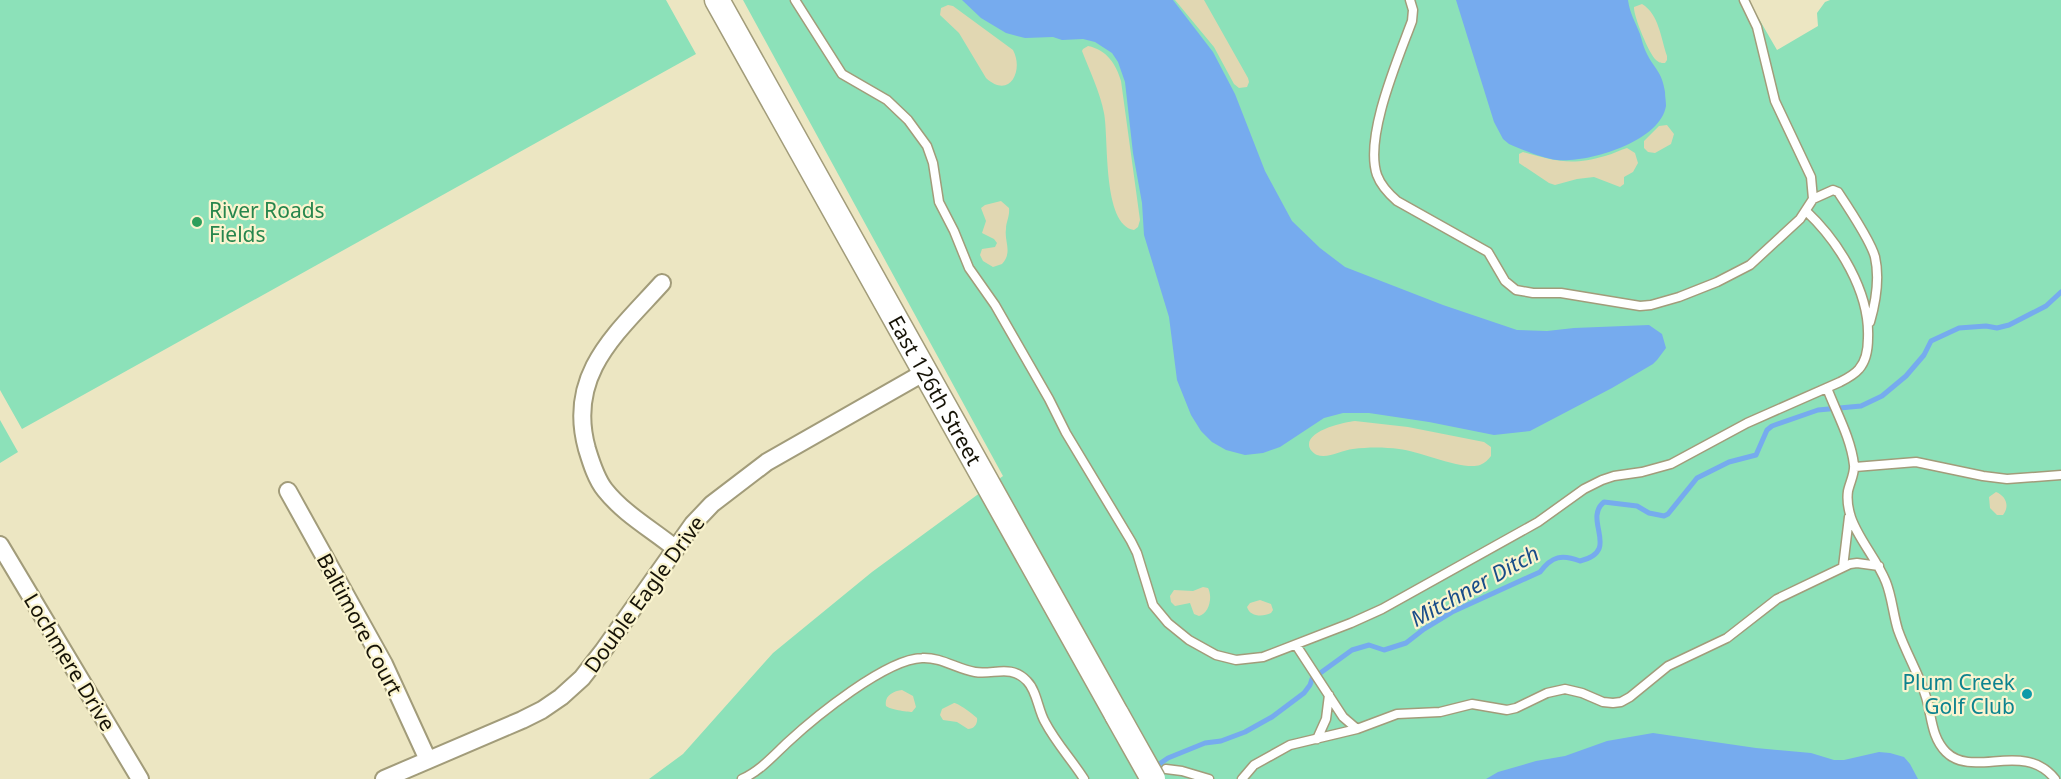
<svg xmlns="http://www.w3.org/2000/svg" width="2061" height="779" font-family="'Noto Sans',sans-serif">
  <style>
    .green { fill: #8ce1b9 }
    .sand { fill: #e1d7b2 }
    .water { fill: #76abee }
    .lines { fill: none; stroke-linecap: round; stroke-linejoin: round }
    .stream { stroke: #76abee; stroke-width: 5 }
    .lane-casing { stroke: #a29c7a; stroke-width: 11 }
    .street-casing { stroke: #a29c7a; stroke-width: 20 }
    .secondary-casing { stroke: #a29c7a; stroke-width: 27 }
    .lane { stroke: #fff; stroke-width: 8 }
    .street { stroke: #fff; stroke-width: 16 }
    .secondary { stroke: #fff; stroke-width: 24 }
    .secondary-bridge-casing { stroke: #a29c7a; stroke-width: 27; stroke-linecap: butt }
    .secondary-bridge { stroke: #fff; stroke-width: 24 }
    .leisure-dot { fill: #2e9e5b; stroke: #faf4cf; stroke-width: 2 }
    .culture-dot { fill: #0f9aa8; stroke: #faf4cf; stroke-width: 2 }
    .labels { text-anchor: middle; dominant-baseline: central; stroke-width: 4.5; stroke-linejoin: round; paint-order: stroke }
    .leisure-label { font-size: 21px; fill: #27864d; stroke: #faf4cf; text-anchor: start }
    .street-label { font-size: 21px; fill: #161307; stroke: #faf4cf }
    .culture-label { font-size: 21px; fill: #0d838f; stroke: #faf4cf; text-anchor: end }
    .water-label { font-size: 22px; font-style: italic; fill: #194d89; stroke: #faf4cf }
  </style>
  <rect width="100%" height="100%" fill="#ece6c2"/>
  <!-- green -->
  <path class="green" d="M0 0H666L696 54 22 429 0 390Z
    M743 0H1748L1777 50 1818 26 1817 13 1825 2 1830 0H2061V779H649L683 754 773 653 872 572 1003 476Z
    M0 420 18 452 0 463Z"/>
  <!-- sand -->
  <path class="sand" d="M1175 0H1204L1248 78 1249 82 1247 87 1239 88 1234 84 1214 47Z
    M1642 4C1659 14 1661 39 1667 56V60L1665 63C1660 63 1660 63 1656 60 1649 54 1633 15 1634 7Z
    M948 5 953 6 1013 50C1024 70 1010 100 986 78L959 33 940 15 941 8Z
    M1088 46C1107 50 1116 64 1121 81L1140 220 1138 227 1134 230C1102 225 1109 138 1104 113 1100 92 1090 72 1082 51L1083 49Z
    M1667 125 1674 134 1671 144 1655 153 1648 152 1644 148V141L1659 126Z
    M1627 148 1635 153 1638 163 1633 172 1624 177V184L1620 187 1594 177 1577 179 1555 185 1549 183 1519 163V154L1523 152C1556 161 1571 166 1605 156 1613 154 1620 150 1627 148Z
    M1001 201 1009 208C1010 216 1006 222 1006 229 1004 242 1013 252 1002 264L993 267 983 261 980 255 982 249 995 247 997 243 994 239 982 233 986 221 981 208 985 205Z
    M1355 421 1408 427 1484 442 1491 447V456C1488 460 1485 463 1480 465 1463 471 1420 451 1399 449 1384 447 1368 447 1353 449 1342 450 1328 459 1317 455 1313 453 1309 449 1309 445 1308 430 1345 422 1355 421Z
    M1996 492C2006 496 2010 506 2003 515H1997L1990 508 1989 497Z
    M1203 587 1208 588C1213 597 1209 614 1199 616L1194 614 1190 603 1175 606 1171 602 1170 596 1174 590 1193 591Z
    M1260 600 1271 604 1273 610 1271 613C1263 617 1250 617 1247 607L1250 603Z
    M902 690 913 696 916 707 912 712C907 712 889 709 886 706 884 696 893 691 902 690Z
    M954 703C958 703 973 714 977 718 978 724 974 729 968 729L957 722 943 720 940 715 942 709Z"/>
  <!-- water -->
  <path class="water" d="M962 0H1173L1213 52 1235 94 1265 171 1292 221 1320 248 1345 267 1443 305 1517 330 1547 331 1574 328 1649 325 1662 334 1666 348 1657 360 1653 364 1612 388 1530 431 1494 435 1429 422 1369 413H1343L1324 418 1280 447 1263 453 1245 455 1226 450 1212 442 1201 431 1191 415 1177 380 1169 317 1144 235 1142 203 1133 153 1125 82 1118 62 1112 53 1095 42 1083 39 1062 40 1053 37 1025 38 1006 33 981 18Z
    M1456 0H1628C1630 14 1635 21 1640 34 1642 40 1643 46 1646 52 1654 69 1662 71 1665 92 1665 96 1666 102 1666 106 1660 142 1588 163 1557 160 1542 158 1523 150 1509 144L1503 139 1494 122Z
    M1653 733 1756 748 1811 753 1834 760H1844L1879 752 1890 753 1904 757 1910 764 1918 779H1486L1498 772 1536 761 1565 756 1607 741Z"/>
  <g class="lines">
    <!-- stream -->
    <path class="stream" d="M1155 767 1168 758 1205 743 1221 741 1245 732 1272 717 1304 693 1310 685 1312 679 1352 650 1369 645 1384 650 1406 643 1424 629 1452 612 1540 572C1552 556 1562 554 1580 561 1622 551 1582 520 1604 502L1637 506 1649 513 1664 516 1668 514 1697 478 1729 462 1756 455 1767 430 1772 426 1818 410 1861 406 1882 396 1906 376 1924 355 1931 341 1959 328 1986 326 1997 328 2009 325 2046 306 2061 292"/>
    <defs>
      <path id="lane" d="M795 0 842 74 887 100 908 120 927 146 933 163 939 202 954 231 969 268 995 305 1049 399 1066 433 1131 541 1137 553 1153 605 1168 623 1189 640 1216 655 1236 660 1263 657 1351 623 1382 609 1538 522 1584 489 1602 480 1614 476 1642 472 1671 464 1747 423 1840 382C1846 379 1854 375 1859 369 1866 361 1868 348 1868 338 1870 292 1839 242 1806 211
        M1410 0 1413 10 1412 21C1398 59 1364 137 1377 175 1381 186 1389 194 1397 201L1488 252 1505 281 1516 290 1533 293H1561L1640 306 1651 305 1679 297 1717 282 1750 265 1800 219 1813 199 1811 177 1775 101 1757 27 1744 0
        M1813 199 1833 190 1838 192C1848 207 1871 242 1875 257 1880 279 1876 301 1870 322
        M1827 388C1836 412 1851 438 1854 465 1855 473 1850 482 1848 491 1847 498 1848 507 1850 514 1855 535 1877 559 1886 582 1892 597 1893 614 1898 630 1906 653 1919 674 1926 697 1932 716 1931 737 1946 752 1973 779 2024 740 2055 779
        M1855 467 1916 462 1983 476 2007 479 2061 475
        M1843 567 1849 517
        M1296 645 1343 717 1357 729
        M1317 739 1326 719 1329 695
        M1166 769 1182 771 1209 779
        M742 779C760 771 773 756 788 742 815 717 886 659 922 658 941 657 957 669 975 672 994 675 1011 664 1027 681 1037 691 1038 710 1045 722 1056 743 1072 760 1084 779
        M1242 779 1254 765 1290 745 1357 729 1397 714 1440 712 1472 704 1507 710 1516 708 1547 693 1565 689 1582 693 1603 702 1613 703 1621 702 1630 697 1668 666 1727 638 1777 599 1850 564 1857 563 1879 566"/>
      <path id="street" d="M662 283C617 333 566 374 587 449 591 462 596 479 605 490 624 514 653 530 676 549
        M288 491 384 664 428 760
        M0 545 140 779
        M384 779 522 720 542 710 561 697 582 678 603 651 693 524 712 504 767 462 925 372"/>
      <g id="secondary">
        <path id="s1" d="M717 0 1117 715"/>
      </g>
    </defs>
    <!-- lane casing -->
    <use href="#lane" class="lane-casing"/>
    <!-- street casing -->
    <use href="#street" class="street-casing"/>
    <!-- secondary casing -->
    <use href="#secondary" class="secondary-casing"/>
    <!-- lane -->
    <use href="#lane" class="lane"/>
    <!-- street -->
    <use href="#street" class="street"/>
    <!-- secondary -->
    <use href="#secondary" class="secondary"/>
    <defs>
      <path id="secondary-bridge" d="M1117 715 1153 779"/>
    </defs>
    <!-- secondary-bridge casing -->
    <use href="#secondary-bridge" class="secondary-bridge-casing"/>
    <!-- secondary-bridge -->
    <use href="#secondary-bridge" class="secondary-bridge"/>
  </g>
  <!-- markers -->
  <circle class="leisure-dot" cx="197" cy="222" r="6"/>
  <circle class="culture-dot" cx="2027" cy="694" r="6"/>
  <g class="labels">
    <!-- leisure labels -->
    <g class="leisure-label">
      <text x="209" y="210">River Roads<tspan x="209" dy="24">Fields</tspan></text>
    </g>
    <!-- street labels -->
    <g class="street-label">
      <text stroke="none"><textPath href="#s1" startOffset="447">East 126th Street</textPath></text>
      <text transform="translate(644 594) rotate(-54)">Double Eagle Drive</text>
      <text transform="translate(360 624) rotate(62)">Baltimore Court</text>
      <text transform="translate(70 662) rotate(59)">Lochmere Drive</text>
    </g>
    <!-- culture labels -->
    <g class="culture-label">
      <text x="2015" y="682">Plum Creek<tspan x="2015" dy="24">Golf Club</tspan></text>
    </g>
    <!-- water labels -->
    <g class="water-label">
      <text transform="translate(1474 585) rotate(-29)">Mitchner Ditch</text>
    </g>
  </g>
</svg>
